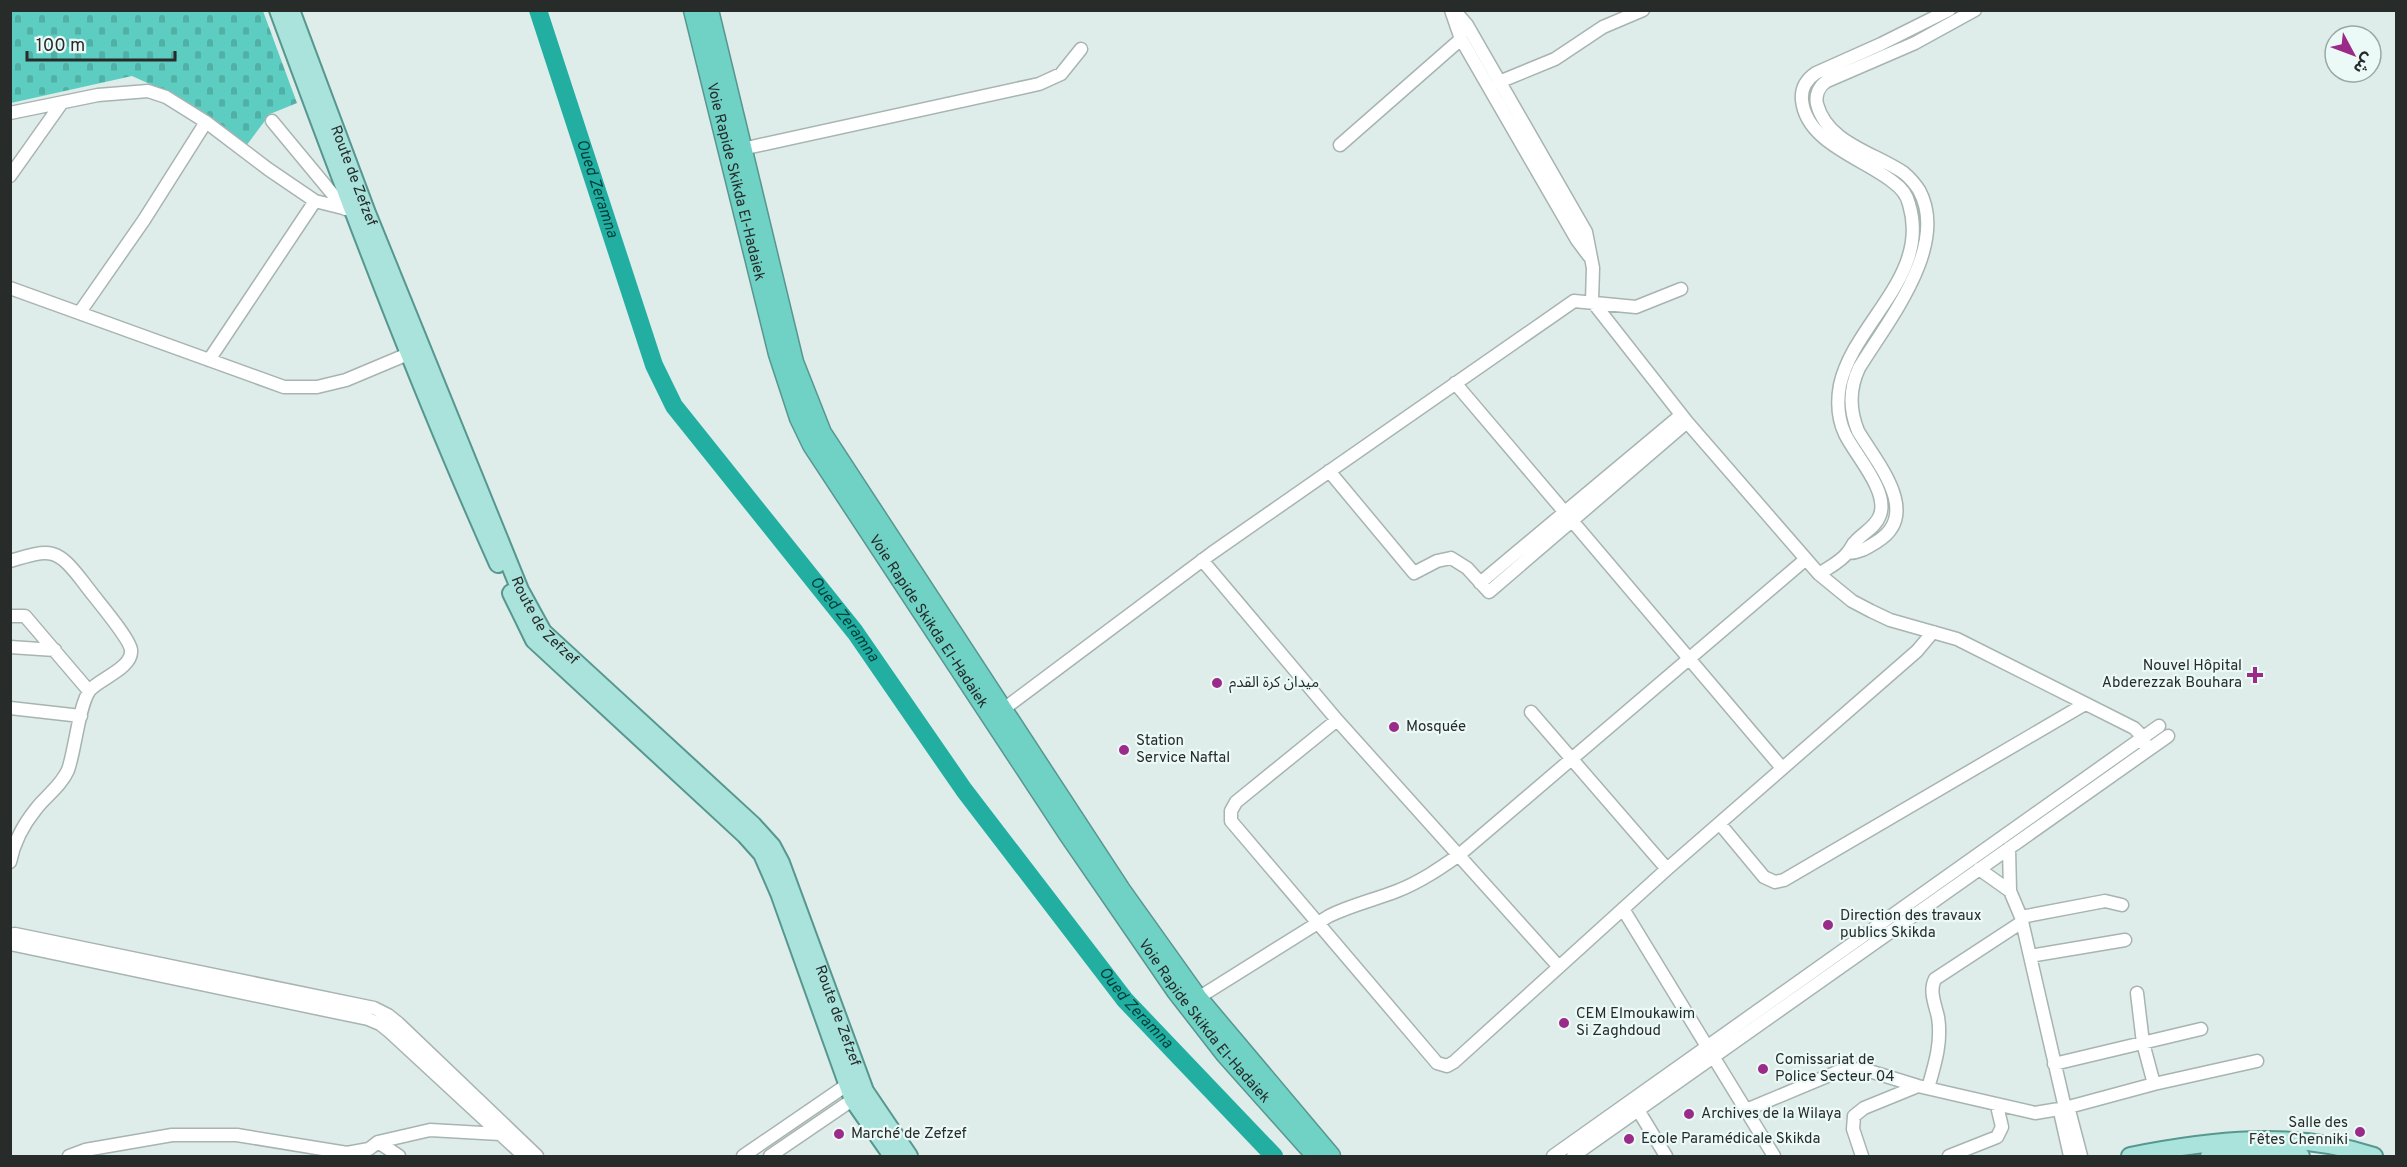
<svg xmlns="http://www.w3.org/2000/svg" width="2407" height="1167" font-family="Overpass,'Noto Sans Arabic',sans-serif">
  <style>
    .cemetery { fill: url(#cemetery-stones) }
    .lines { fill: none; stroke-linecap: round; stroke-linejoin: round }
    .river { stroke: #22afa2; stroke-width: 18 }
    .minor-casing { stroke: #a7b4b2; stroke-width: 15 }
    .major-casing { stroke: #56978f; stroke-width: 20 }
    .highway-casing { stroke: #56978f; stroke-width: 21 }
    .minor { stroke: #fff; stroke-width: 12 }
    .major { stroke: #a9e3dc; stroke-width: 16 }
    .highway { stroke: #70d1c5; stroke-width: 18 }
    .poi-dot { fill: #9b2b89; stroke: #ebf9f7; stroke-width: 2 }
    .labels { text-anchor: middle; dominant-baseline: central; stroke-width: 4.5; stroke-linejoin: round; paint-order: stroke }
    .street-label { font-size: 15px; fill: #272c2b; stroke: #ebf9f7 }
    .poi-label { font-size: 15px; fill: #272c2b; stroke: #ebf9f7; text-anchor: start }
    .water-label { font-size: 16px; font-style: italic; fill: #013e39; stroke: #ebf9f7 }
  </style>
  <defs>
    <pattern id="cemetery-stones" width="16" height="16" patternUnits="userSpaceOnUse" patternTransform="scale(1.5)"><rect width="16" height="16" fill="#5dcdc1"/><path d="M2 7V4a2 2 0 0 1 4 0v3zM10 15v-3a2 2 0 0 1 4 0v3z" fill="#51b0a6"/></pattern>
  </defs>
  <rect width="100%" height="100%" fill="#deecea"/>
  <!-- cemetery -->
  <path class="cemetery" d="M10 11H263L297 103 270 114 246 146 174 95 132 76 11 103Z"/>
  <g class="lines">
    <!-- river -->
    <path class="river" id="s1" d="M538 10 654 365 674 406 855 632 964 790 1125 1000 1274 1156"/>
    <defs>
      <path id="minor" d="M1451 10 1461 39 1577 240 1589 256
        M1454 10 1467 25 1586 232 1593 268 1592 301 1687 422 1819 574 1852 601 1871 611 1890 620 1957 639 2134 728 2143 737 2147 750
        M1499 82 1555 59 1603 27 1643 10
        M10 113 98 95 148 91 166 97 206 122 268 169 315 201 359 212
        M272 121 345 209
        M1340 145 1461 39
        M742 149 1039 84 1061 74 1081 49
        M10 176 61 104
        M10 288 284 387H317L346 380 408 354
        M80 312 144 220 206 122
        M209 360 315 201
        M1455 383 1782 768
        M1329 471 1414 573 1437 561 1451 558 1467 568 1489 592 1687 422
        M1848 553C1860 553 1868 547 1878 541 1922 513 1876 462 1858 431 1849 409 1849 389 1859 368 1887 322 1950 246 1919 190 1915 184 1910 178 1904 173 1875 153 1827 143 1817 104 1815 95 1819 86 1827 81L1915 43 1975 10
        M1202 560 1337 720 1559 967
        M10 561C52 548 57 548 84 583 93 596 130 638 131 650 133 668 99 679 90 690 79 704 75 751 68 770 61 786 46 796 36 809 23 825 14 842 10 862
        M1819 574C1828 568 1842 561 1848 552 1851 549 1852 544 1856 541 1864 532 1876 527 1880 515 1889 491 1855 455 1845 434 1838 419 1837 401 1840 385 1854 322 1931 276 1909 204 1907 195 1900 187 1893 182 1865 159 1806 143 1802 100 1801 88 1807 79 1816 73L1881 44 1949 10
        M1480 583 1681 415
        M10 616H25L89 691
        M10 647 55 650
        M10 708 81 716
        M1531 712 1667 869
        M997 714 1212 553 1574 301 1636 307 1681 289
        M1337 720 1236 802 1231 811V821L1437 1063 1447 1066 1454 1062 1667 869 1917 651 1933 632
        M1720 824 1764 877 1775 882 1784 880 2085 704
        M2009 848 2010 891 2021 917 2065 1108 2070 1114 2081 1156
        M1979 869 2010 891
        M1623 909 1774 1156
        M2021 917 2105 901 2122 905
        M10 935 15 934 374 1008 388 1015 398 1023 537 1156
        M10 944 368 1019 380 1024 390 1032 524 1156
        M2030 956 2125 940
        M2137 993 2143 1043 2154 1084
        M1198 998 1329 916C1351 905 1374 900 1397 891 1420 882 1439 869 1459 855L1806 559
        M2054 1064 2201 1029
        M1928 1088C1935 1064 1942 1042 1938 1017 1935 1004 1929 991 1935 979L2022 922
        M2065 1108 2061 1116 2070 1156
        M1638 1110 1666 1156
        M1746 1110 1837 1072 1852 1069 1866 1070 1918 1086 2035 1113 2065 1108 2154 1084 2257 1061
        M378 1142 399 1156
        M69 1156 85 1150 172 1135H237L347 1153 369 1149 378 1142 430 1130 500 1134
        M743 1156 854 1080
        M770 1156 858 1096
        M1553 1156 2159 726
        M1573 1156 2168 736
        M1862 1156 1853 1129 1854 1116 1864 1108 1918 1086
        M1949 1156 1997 1137 2002 1127 1997 1106"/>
      <g id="major">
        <path d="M278 10C347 197 417 383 498 564"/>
        <path id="s2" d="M291 10 367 213 520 590 543 632 753 825 772 846 781 863 865 1091 909 1156"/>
        <path d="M511 593 534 640 745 835 762 854 779 893 853 1100 892 1156"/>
        <path d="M2130 1156C2210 1140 2295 1130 2374 1156"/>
        <path d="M2209 1156 2251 1153 2301 1156"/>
      </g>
      <g id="highway">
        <path id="s3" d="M693 10 778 354 799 418 812 445 1068 834 1176 991 1225 1054 1316 1156"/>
        <path d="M709 10 794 362 822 433 1121 890 1198 998 1331 1156"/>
      </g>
    </defs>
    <!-- minor casing -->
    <use href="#minor" class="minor-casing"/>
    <!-- major casing -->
    <use href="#major" class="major-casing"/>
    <!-- highway casing -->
    <use href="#highway" class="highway-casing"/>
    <!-- minor -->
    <use href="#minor" class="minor"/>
    <!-- major -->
    <use href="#major" class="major"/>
    <!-- highway -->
    <use href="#highway" class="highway"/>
  </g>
  <!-- markers -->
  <g class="poi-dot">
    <path d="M2252 666h6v6h6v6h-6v6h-6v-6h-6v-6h6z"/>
    <circle cx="1217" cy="683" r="6"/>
    <circle cx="1394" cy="727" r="6"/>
    <circle cx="1124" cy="750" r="6"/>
    <circle cx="1828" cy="925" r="6"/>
    <circle cx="1564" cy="1023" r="6"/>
    <circle cx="1763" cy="1069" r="6"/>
    <circle cx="1689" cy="1114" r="6"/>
    <circle cx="2360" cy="1132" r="6"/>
    <circle cx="839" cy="1134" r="6"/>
    <circle cx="1629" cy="1139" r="6"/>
  </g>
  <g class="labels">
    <!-- street labels -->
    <g class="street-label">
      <text stroke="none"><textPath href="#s2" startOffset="177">Route de Zefzef</textPath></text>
      <text stroke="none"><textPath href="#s3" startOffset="177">Voie Rapide Skikda El-Hadaiek</textPath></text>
      <text stroke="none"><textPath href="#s2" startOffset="663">Route de Zefzef</textPath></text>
      <text stroke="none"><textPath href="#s3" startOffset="663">Voie Rapide Skikda El-Hadaiek</textPath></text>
      <text stroke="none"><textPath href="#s2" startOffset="1167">Route de Zefzef</textPath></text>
      <text stroke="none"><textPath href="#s3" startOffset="1149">Voie Rapide Skikda El-Hadaiek</textPath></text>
    </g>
    <!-- poi labels -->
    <g class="poi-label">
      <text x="2242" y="666" text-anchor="end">Nouvel Hôpital<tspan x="2242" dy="17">Abderezzak Bouhara</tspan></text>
      <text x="1229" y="683">ميدان كرة القدم</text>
      <text x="1406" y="727">Mosquée</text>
      <text x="1136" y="741">Station<tspan x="1136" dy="17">Service Naftal</tspan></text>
      <text x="1840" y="916">Direction des travaux<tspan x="1840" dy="17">publics Skikda</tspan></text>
      <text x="1576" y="1014">CEM Elmoukawim<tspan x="1576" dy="17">Si Zaghdoud</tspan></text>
      <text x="1775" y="1060">Comissariat de<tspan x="1775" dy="17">Police Secteur 04</tspan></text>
      <text x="1701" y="1114">Archives de la Wilaya</text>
      <text x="2348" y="1123" text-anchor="end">Salle des<tspan x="2348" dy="17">Fêtes Chenniki</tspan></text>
      <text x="851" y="1134">Marché de Zefzef</text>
      <text x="1641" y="1139">Ecole Paramédicale Skikda</text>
    </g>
    <!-- water labels -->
    <g class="water-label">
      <text stroke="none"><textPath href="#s1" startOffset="188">Oued Zeramna</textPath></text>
      <text stroke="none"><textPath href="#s1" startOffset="692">Oued Zeramna</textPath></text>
      <text stroke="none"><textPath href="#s1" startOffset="1178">Oued Zeramna</textPath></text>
    </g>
  </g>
  <!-- border -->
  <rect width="2407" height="1167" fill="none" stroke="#272c2b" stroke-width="24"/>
  <!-- north arrow -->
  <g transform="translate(2353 54) rotate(131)"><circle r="28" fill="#ebf9f7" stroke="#9da7a5" stroke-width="1.5"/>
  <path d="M0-4.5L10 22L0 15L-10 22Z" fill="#9b2b89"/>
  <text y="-9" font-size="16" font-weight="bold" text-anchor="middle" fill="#272c2b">ش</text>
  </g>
  <!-- scale -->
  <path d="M27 51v9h148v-9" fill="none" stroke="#272c2b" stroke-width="3"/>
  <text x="36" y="51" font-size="18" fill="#272c2b" stroke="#ebf9f7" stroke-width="4.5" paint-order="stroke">100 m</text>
</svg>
